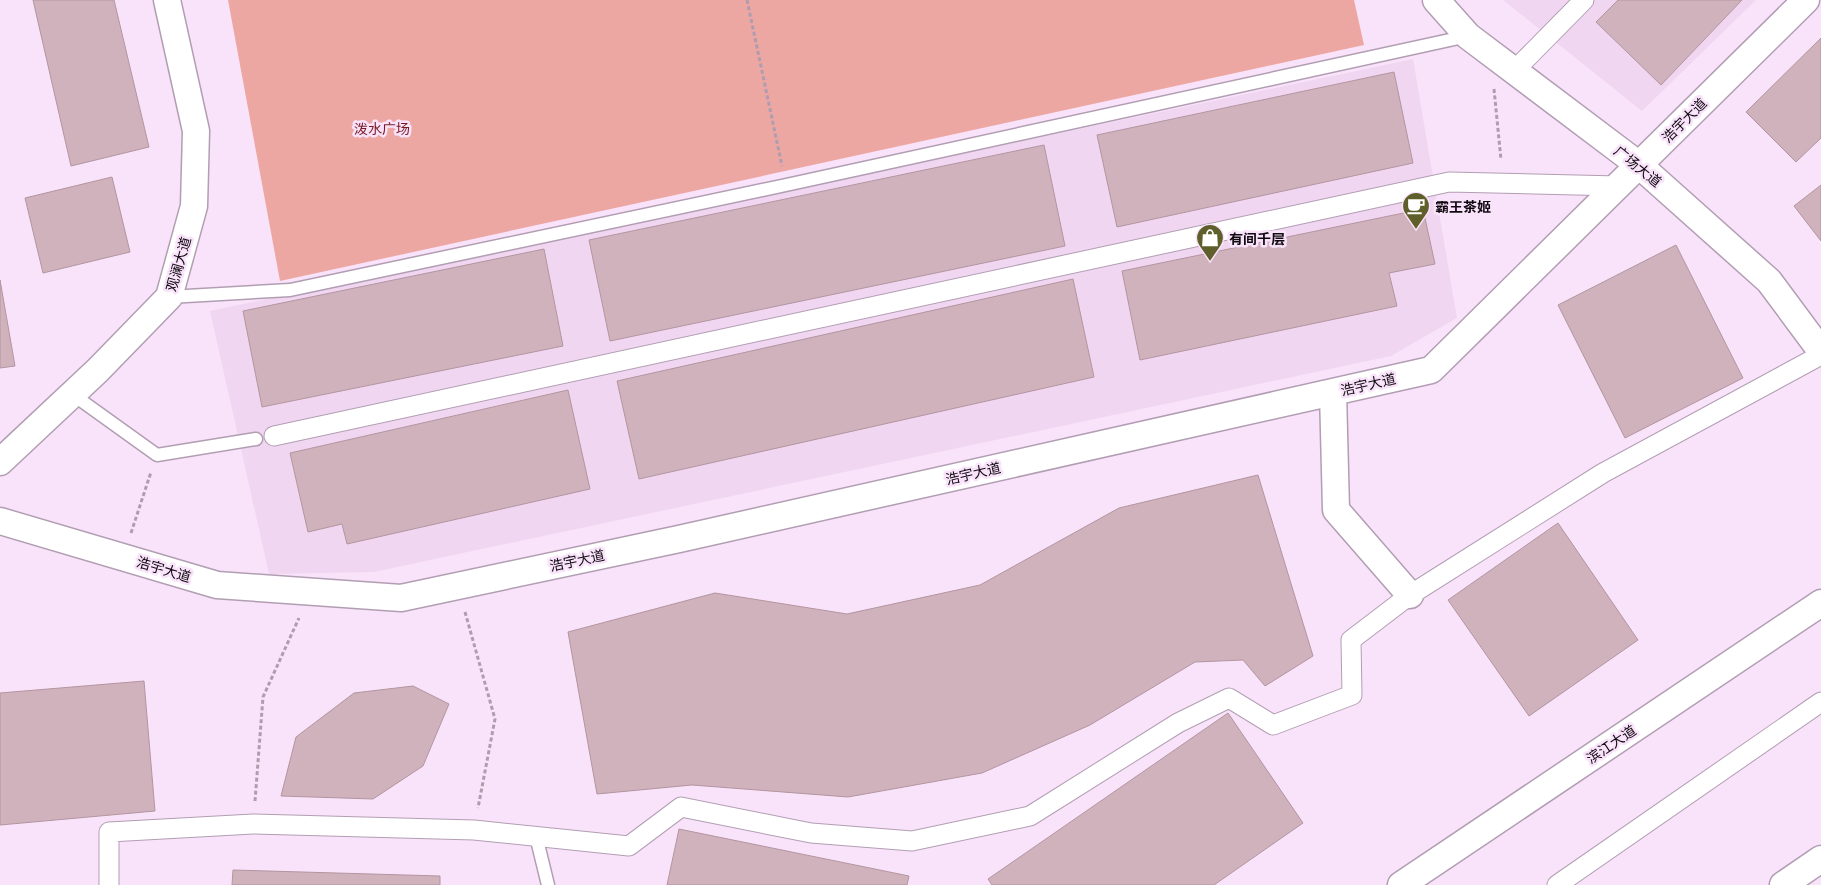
<svg xmlns="http://www.w3.org/2000/svg" width="1821" height="885" font-family="Barlow,'Noto Sans SC',sans-serif">
  <style>
    .built { fill: #f1d6f2 }
    .green { fill: #eda7a3 }
    .building { fill: #d0b2bd; stroke: #b395a0 }
    .lines { fill: none; stroke-linecap: round; stroke-linejoin: round }
    .service-casing { stroke: #b29eb3; stroke-width: 15 }
    .pedestrian-casing { stroke: #b29eb3; stroke-width: 21 }
    .minor-casing { stroke: #b29eb3; stroke-width: 29 }
    .path { stroke: #af9daf; stroke-width: 3; stroke-dasharray: 4 2.5; stroke-linecap: butt }
    .service { stroke: #fff; stroke-width: 12 }
    .pedestrian { stroke: #fff; stroke-width: 19 }
    .minor { stroke: #fff; stroke-width: 26 }
    .labels { text-anchor: middle; dominant-baseline: central; stroke-width: 5; stroke-linejoin: round; paint-order: stroke }
    .street-label { font-size: 14px; fill: #100910; stroke: #f9e3fa }
    .park-label { font-size: 14px; fill: #771a21; stroke: #f9e3fa }
    .poi-label { font-size: 14px; font-weight: bold; fill: #100910; stroke: #f9e3fa; text-anchor: start }
  </style>
  <rect width="100%" height="100%" fill="#f9e3fa"/>
  <!-- built -->
  <path class="built" d="M1503 0H1756L1642 111Z
    M1413 59 1457 318 1391 356 374 572 269 574 210 311Z"/>
  <!-- green -->
  <path class="green" d="M228 0H1354L1364 45 280 281Z"/>
  <!-- building -->
  <path class="building" d="M33 0H114L149 147 71 166Z
    M1618 0H1742L1661 85 1596 22Z
    M1821 38V138L1796 162 1746 112Z
    M1394 72 1413 163 1117 227 1097 135Z
    M1044 145 1065 246 610 341 589 240Z
    M112 177 130 252 43 273 25 198Z
    M1821 185V241L1794 206Z
    M1423 209 1435 264 1389 273 1397 306 1140 360 1122 271Z
    M1676 245 1743 378 1625 438 1558 305Z
    M544 249 563 346 262 407 243 311Z
    M1073 279 1094 377 639 479 617 381Z
    M0 280 15 366 0 368Z
    M568 390 590 489 347 544 342 524 308 532 290 453Z
    M1258 475 1313 656 1265 686 1243 660 1195 662 1090 725 982 773 848 797 692 785 597 794 568 632 715 593 847 614 980 585 1119 508Z
    M1558 523 1638 640 1529 716 1448 600Z
    M144 681 155 811 0 825V693Z
    M413 686 449 704 423 766 373 799 281 796 296 737 354 693Z
    M1228 713 1303 823 1214 885H992L988 879Z
    M679 829 909 876 907 885H667Z
    M233 870 440 876V885H232Z"/>
  <g class="lines">
    <defs>
      <path id="service" d="M169 297 290 290 786 185 1468 36
        M72 394 157 455 256 439
        M536 836 548 885"/>
      <path id="pedestrian" d="M1514 71 1584 0
        M274 436 1449 182 1618 186
        M109 885V832L253 824 474 830 629 846 681 807 811 833 912 841 1030 816 1178 723 1229 698 1273 725 1352 695 1351 640 1410 595 1603 473 1821 355
        M1557 885 1821 702"/>
      <path id="minor" d="M1436 0 1468 36 1639 165 1769 281 1821 351
        M1333 392 1336 510 1410 595
        M0 462 98 370 169 297 194 206 196 131 167 0
        M0 521 217 585 401 598 679 539 1431 370 1806 0
        M1401 885 1821 603
        M1783 885 1821 859"/>
    </defs>
    <!-- service casing -->
    <use href="#service" class="service-casing"/>
    <!-- pedestrian casing -->
    <use href="#pedestrian" class="pedestrian-casing"/>
    <!-- minor casing -->
    <use href="#minor" class="minor-casing"/>
    <!-- path -->
    <path class="path" d="M747 0 782 166
      M1494 89 1501 160
      M131 533 151 472
      M465 612 495 719 478 808
      M255 801 263 697 299 618"/>
    <!-- service -->
    <use href="#service" class="service"/>
    <!-- pedestrian -->
    <use href="#pedestrian" class="pedestrian"/>
    <!-- minor -->
    <use href="#minor" class="minor"/>
  </g>
  <!-- icons -->
  <defs>
    <symbol id="cafe-pin" viewBox="-11 -11 22 30"><path d="M0 17L-7.5 6A9.5 9.5 0 1 1 7.5 6Z" fill="#5f5f2b" stroke="#f9e3fa"/><path d="M-5.5-4.5H6V0H3Q3 3.5 0 3.5H-2.5Q-5.5 3.5-5.5 0ZM3-3.2v2h1.7v-2ZM-6 4.5H4V6H-6Z" fill="#fff"/></symbol>
    <symbol id="shop-pin" viewBox="-11 -11 22 30"><path d="M0 17L-7.5 6A9.5 9.5 0 1 1 7.5 6Z" fill="#5f5f2b" stroke="#f9e3fa"/><path d="M-5-2.5h2.3a2.7 3.5 0 0 1 5.4 0H5L5.5 6h-11ZM-1.5-2.5h3a1.5 2.3 0 0 0-3 0Z" fill="#fff"/></symbol>
  </defs>
  <g fill-rule="evenodd">
    <use href="#cafe-pin" x="1400" y="190" width="32" height="43"/>
    <use href="#shop-pin" x="1194" y="222" width="32" height="43"/>
  </g>
  <g class="labels">
    <!-- street labels -->
    <g class="street-label">
      <text transform="translate(1684 120) rotate(-45)">浩宇大道</text>
      <text transform="translate(1638 166) rotate(39)">广场大道</text>
      <text transform="translate(178 264) rotate(-74)">观澜大道</text>
      <text transform="translate(1368 384) rotate(-13)">浩宇大道</text>
      <text transform="translate(973 473) rotate(-13)">浩宇大道</text>
      <text transform="translate(577 560) rotate(-12)">浩宇大道</text>
      <text transform="translate(164 569) rotate(17)">浩宇大道</text>
      <text transform="translate(1611 744) rotate(-34)">滨江大道</text>
    </g>
    <!-- park labels -->
    <g class="park-label">
      <text x="382" y="128">泼水广场</text>
    </g>
    <!-- poi labels -->
    <g class="poi-label">
      <text x="1435" y="206">霸王茶姬</text>
      <text x="1229" y="238">有间千层</text>
    </g>
  </g>
</svg>
